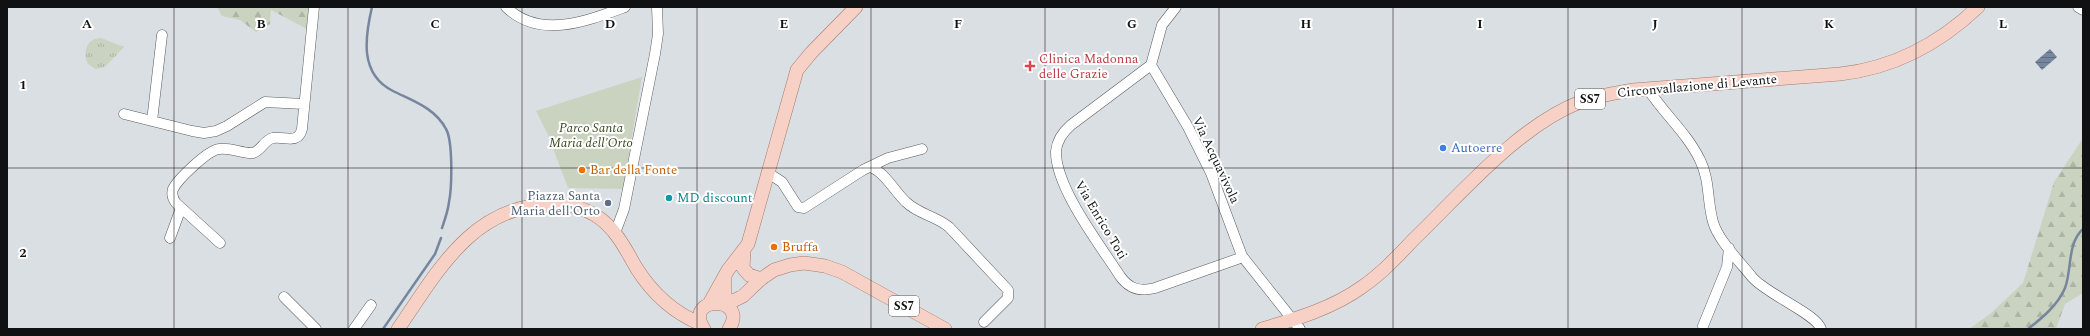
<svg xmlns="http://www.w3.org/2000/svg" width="2090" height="336" font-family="Spectral,serif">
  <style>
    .grass { fill: url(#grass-tufts) }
    .forest { fill: url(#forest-firs) }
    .green { fill: #cad3c0 }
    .water { fill: url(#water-rules) }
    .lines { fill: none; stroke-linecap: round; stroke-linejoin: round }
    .stream { stroke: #77869f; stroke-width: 2.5 }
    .minor-casing { stroke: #595d61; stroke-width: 11 }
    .major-casing { stroke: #a37a6e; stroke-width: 14 }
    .minor { stroke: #fff; stroke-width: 10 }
    .major { stroke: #f7d1c5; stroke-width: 13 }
    .grid { fill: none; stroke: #0f1112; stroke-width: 1; stroke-opacity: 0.55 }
    .health-dot { fill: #e0444e; stroke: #fff; stroke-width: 1.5 }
    .shop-dot { fill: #3f7fe0; stroke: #fff; stroke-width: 1.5 }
    .food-dot { fill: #e8710a; stroke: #fff; stroke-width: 1.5 }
    .culture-dot { fill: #0f9aa8; stroke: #fff; stroke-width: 1.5 }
    .service-dot { fill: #5c6f8a; stroke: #fff; stroke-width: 1.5 }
    .labels { text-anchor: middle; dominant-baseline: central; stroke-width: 4; stroke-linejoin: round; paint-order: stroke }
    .shield { fill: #fff; stroke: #575859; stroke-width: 1 }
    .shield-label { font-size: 12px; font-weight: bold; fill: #0f1112 }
    .health-label { font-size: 13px; fill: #be3a42; stroke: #fff; text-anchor: start }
    .street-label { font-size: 13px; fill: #0f1112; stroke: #fff }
    .park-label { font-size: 13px; font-style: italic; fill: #36481b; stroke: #fff }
    .shop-label { font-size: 13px; fill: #366cbe; stroke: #fff; text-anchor: start }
    .food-label { font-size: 13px; fill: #c56008; stroke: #fff; text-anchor: start }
    .service-label { font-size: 13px; fill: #4e5e75; stroke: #fff; text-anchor: end }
    .culture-label { font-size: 13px; fill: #0d838f; stroke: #fff; text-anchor: start }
    .grid-label { font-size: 13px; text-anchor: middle; font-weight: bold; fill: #0f1112; stroke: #fff; stroke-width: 4; stroke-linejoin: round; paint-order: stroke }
  </style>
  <defs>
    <pattern id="grass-tufts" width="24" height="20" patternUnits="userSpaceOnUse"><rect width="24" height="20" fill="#cad3c0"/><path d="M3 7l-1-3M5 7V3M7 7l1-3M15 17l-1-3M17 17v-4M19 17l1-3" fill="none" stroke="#acb4a4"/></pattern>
    <pattern id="forest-firs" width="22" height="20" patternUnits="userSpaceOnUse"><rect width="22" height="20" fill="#cad3c0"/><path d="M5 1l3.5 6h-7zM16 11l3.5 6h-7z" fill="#acb4a4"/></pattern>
    <pattern id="water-rules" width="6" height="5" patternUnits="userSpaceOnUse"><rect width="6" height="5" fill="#77869f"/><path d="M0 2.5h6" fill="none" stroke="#606c80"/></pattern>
  </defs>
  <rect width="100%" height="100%" fill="#dadfe3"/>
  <!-- grass -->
  <path class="grass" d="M101 38 124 47 105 67 96 69 88 64C82 52 87 38 101 38Z"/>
  <!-- forest -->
  <path class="forest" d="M217 7H309L307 29 271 10 270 24 256 32 240 20 222 16Z
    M2083 138V293L2065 304 2056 329H1969L1990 314 2023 283 2054 182Z"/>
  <!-- green -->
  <path class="green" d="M642 77 623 189 568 188 548 135 536 111Z"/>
  <!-- water -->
  <path class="water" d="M2050 49 2057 57 2042 70 2035 62Z"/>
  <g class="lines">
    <!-- stream -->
    <path class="stream" d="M372 7C365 37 359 74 393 91 413 101 435 108 446 129 453 141 452 187 449 202 448 211 445 219 442 228
      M383 329 435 254 441 238
      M2028 329C2042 318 2058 305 2065 288 2072 270 2067 243 2083 229"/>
    <defs>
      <path id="minor" d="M506 7C540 40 587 21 625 7
        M1176 7 1162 25 1151 65 1188 127 1211 173 1242 256 1300 329
        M2078 7 2083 10
        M1151 65 1071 125C1063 132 1057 140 1056 151 1055 187 1100 245 1120 276 1129 289 1140 292 1155 288L1243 257
        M1648 89C1664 114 1687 133 1700 160 1710 180 1707 201 1713 222 1718 240 1740 262 1752 277 1766 294 1817 314 1821 329
        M124 114 192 131 204 133 216 131 227 126 265 102 304 104
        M152 121 162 35
        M870 167C884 171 895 192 906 202 918 214 936 216 949 227L1008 290V298L984 322
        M768 173 782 182 798 207 804 208 863 170 888 158 922 149
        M615 233 624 209 655 54 658 34 657 7
        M170 238 181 208
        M220 243 176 203C173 199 171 195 173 189 178 179 208 150 219 149 231 147 242 154 253 153 262 150 264 140 273 138 285 136 298 145 302 129L314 7
        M284 297 316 329
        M1703 326 1727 267 1729 248
        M354 329 371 305"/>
      <path id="major" d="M744 251 743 268 749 275 761 279
        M725 277V305L743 296 761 279 774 270 790 265 804 263 825 266 842 272 945 329
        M709 304 728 270 748 244 797 70 811 53 856 7
        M398 329C438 271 472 206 551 204 575 204 597 211 613 231 623 242 629 256 637 269 653 294 674 313 701 324
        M704 329C682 295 750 295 729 329
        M1262 329C1296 319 1333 308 1362 287 1381 274 1397 257 1413 240 1461 194 1517 127 1580 102 1596 96 1615 93 1633 90L1840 74C1894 68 1939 44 1978 7"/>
    </defs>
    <!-- minor casing -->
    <use href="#minor" class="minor-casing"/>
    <!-- major casing -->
    <use href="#major" class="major-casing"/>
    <!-- minor -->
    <use href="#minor" class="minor"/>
    <!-- major -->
    <use href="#major" class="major"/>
  </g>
  <!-- grid -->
  <path class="grid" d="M174 7V329M348 7V329M522 7V329M697 7V329M871 7V329M1045 7V329M1219 7V329M1393 7V329M1568 7V329M1742 7V329M1916 7V329M7 168H2083"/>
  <!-- markers -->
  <path class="health-dot" d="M1028 60h4v4h4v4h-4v4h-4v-4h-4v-4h4z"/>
  <circle class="shop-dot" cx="1443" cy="148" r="4"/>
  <g class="food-dot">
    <circle cx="582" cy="170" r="4"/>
    <circle cx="774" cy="247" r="4"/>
  </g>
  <circle class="culture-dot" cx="669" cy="198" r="4"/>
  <circle class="service-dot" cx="608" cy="203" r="4"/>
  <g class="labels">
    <!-- shield labels -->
    <g class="shield">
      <rect x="1575" y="89" width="30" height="20" rx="3"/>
      <rect x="889" y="296" width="30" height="20" rx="3"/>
    </g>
    <g class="shield-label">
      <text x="1590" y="99">SS7</text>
      <text x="904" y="306">SS7</text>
    </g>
    <!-- health labels -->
    <g class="health-label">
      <text x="1039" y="59">Clinica Madonna<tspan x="1039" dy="15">delle Grazie</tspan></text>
    </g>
    <!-- street labels -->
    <g class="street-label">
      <text transform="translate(1697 86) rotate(-5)">Circonvallazione di Levante</text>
      <text transform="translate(1216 160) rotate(65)">Via Acquavivola</text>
      <text transform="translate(1101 220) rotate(59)">Via Enrico Toti</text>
    </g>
    <!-- park labels -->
    <g class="park-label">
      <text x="591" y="128">Parco Santa<tspan x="591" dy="15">Maria dell'Orto</tspan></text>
    </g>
    <!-- shop labels -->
    <g class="shop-label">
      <text x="1451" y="148">Autoerre</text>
    </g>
    <!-- food labels -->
    <g class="food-label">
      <text x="590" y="170">Bar della Fonte</text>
      <text x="782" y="247">Bruffa</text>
    </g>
    <!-- service labels -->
    <g class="service-label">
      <text x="600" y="196">Piazza Santa<tspan x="600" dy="15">Maria dell'Orto</tspan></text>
    </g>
    <!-- culture labels -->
    <g class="culture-label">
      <text x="677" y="198">MD discount</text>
    </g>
  </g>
  <g class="grid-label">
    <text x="87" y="28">A</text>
    <text x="261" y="28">B</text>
    <text x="435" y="28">C</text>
    <text x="610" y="28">D</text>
    <text x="784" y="28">E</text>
    <text x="958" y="28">F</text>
    <text x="1132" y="28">G</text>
    <text x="1306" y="28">H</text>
    <text x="1480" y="28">I</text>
    <text x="1655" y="28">J</text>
    <text x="1829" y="28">K</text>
    <text x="2003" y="28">L</text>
    <text x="23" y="89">1</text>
    <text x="23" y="257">2</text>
  </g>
  <!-- border -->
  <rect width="2090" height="336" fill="none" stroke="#0f1112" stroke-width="16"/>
</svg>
